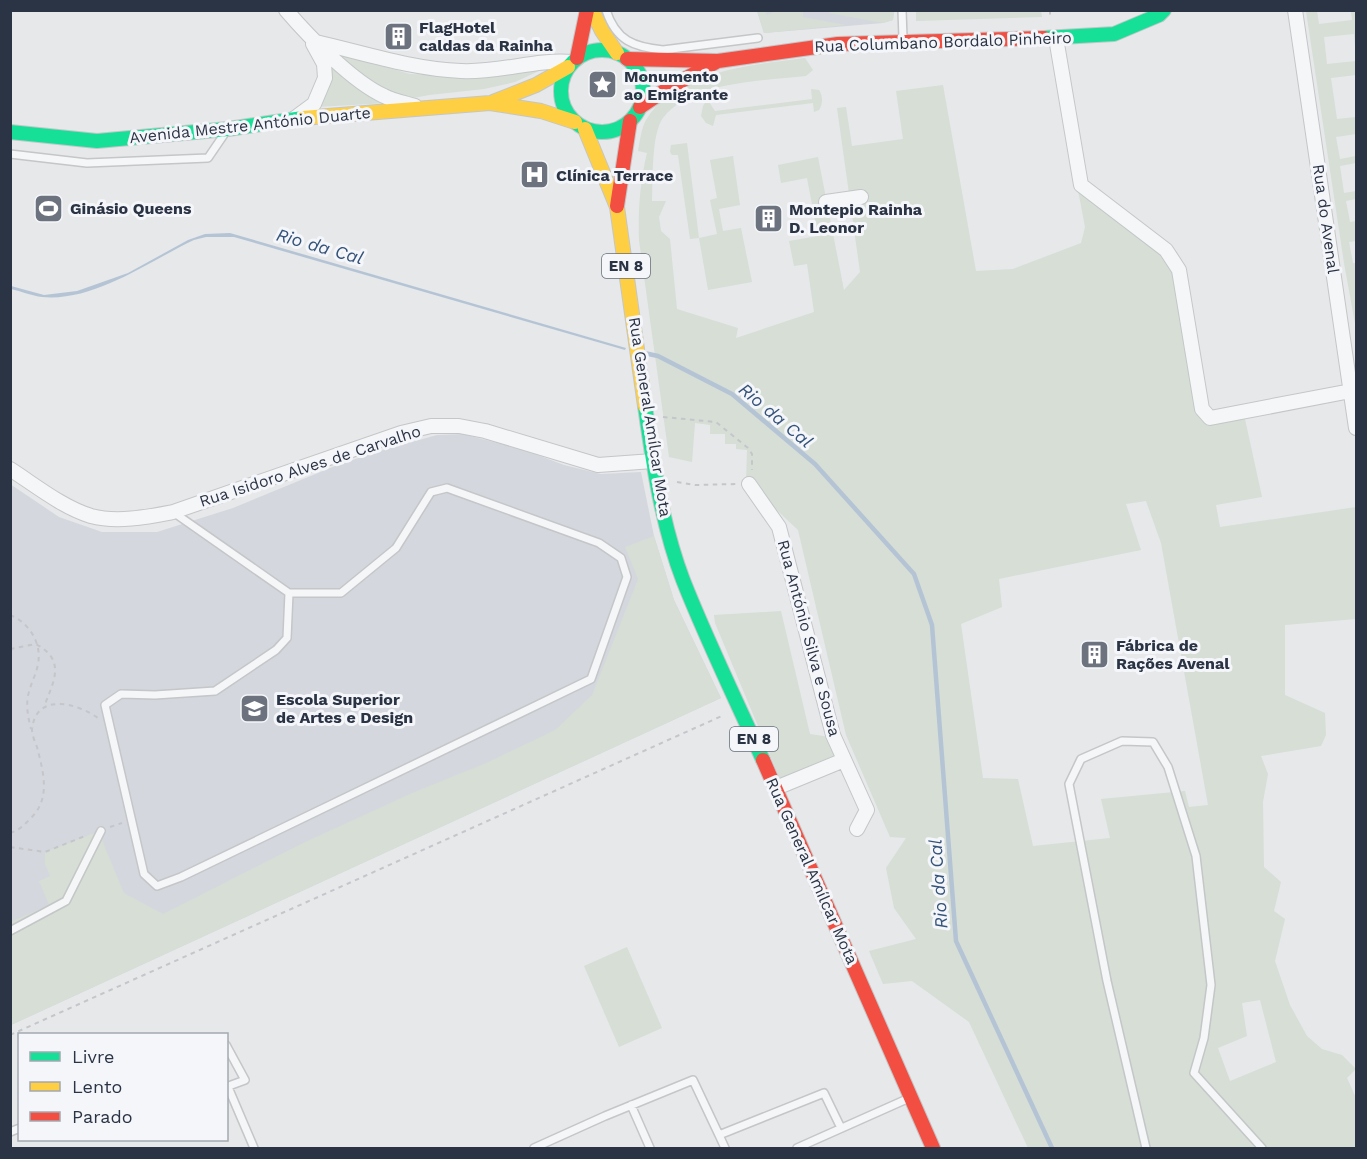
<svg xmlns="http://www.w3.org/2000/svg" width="1367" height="1159" font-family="'Work Sans',sans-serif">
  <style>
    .built { fill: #d4d7dd }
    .green { fill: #d6ded6; fill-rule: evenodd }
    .water { fill: #b4c4d5 }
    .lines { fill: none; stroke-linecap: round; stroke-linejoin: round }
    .stream { stroke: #b4c4d5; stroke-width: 4.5 }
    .lane-casing { stroke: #c4c6c8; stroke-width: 10 }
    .street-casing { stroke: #c4c6c8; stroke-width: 16 }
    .fast-casing { stroke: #c4c6c8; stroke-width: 16 }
    .slow-casing { stroke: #c4c6c8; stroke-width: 16 }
    .jam-casing { stroke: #c4c6c8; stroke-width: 16 }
    .path { stroke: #c5c6ca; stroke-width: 2; stroke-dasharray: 4.5 4.5; stroke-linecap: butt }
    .lane { stroke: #f5f6f7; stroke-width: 7 }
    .street { stroke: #f5f6f7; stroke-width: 14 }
    .fast { stroke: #16e098; stroke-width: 14 }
    .slow { stroke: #ffcf43; stroke-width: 14 }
    .jam { stroke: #f24e42; stroke-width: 14 }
    .labels { text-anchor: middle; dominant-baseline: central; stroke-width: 6; stroke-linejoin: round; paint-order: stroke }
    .shield { fill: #f4f6f9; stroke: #676e7b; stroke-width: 1.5 }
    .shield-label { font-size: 15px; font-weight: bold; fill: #2b3445 }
    .poi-label { font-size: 16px; font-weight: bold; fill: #2b3445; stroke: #f4f6f9; text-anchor: start }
    .street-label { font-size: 16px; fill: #2b3445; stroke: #f4f6f9 }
    .water-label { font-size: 18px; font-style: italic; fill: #34527a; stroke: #f4f6f9 }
  </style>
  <rect width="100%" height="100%" fill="#e6e8ea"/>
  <!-- built -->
  <path class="built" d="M894 10 893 20 883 23 764 33 757 11Z
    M463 434 527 451 564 465 601 474 641 472 654 536 674 600 721 698 11 1025 10 484 59 517 102 532H157L233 508 335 466 376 452 437 435Z"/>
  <!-- green -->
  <path class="green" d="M837 10 894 11 893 20 883 23 828 13Z
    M757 11H765L767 15 776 11H803V17L846 25 764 33Z
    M916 11H1041L1042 17 916 21Z
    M1306 11H1317L1319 24 1352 20 1351 11H1356V58L1354 34 1324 37 1327 64 1356 61V75L1331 78 1337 119 1356 117V134L1336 137 1340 159 1356 156V163L1340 166 1344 193 1356 191V199L1346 201 1350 222 1356 221V241L1349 242 1353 263H1356V329L1344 263Z
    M346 56 410 74 463 76 531 69 539 71 515 82 484 89 429 95 387 103 317 107 328 64Z
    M805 58 813 70 806 76C763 81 691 81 663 118 651 134 653 181 652 201H666L659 217 661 231 670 239 677 309 738 328 736 338 814 312 807 264 794 266 789 241 818 236 807 178 781 183 778 165 818 157 844 290 860 272 837 108 846 107 852 146 903 139 896 91 943 85 976 271 1013 269 1081 243 1085 227 1078 190 1164 254 1173 273 1209 423 1245 419 1262 497 1216 505 1220 527 1356 507V619L1285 625V695L1325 713 1326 735 1321 746 1261 756 1268 774 1263 802 1264 867 1281 882 1274 911 1285 919 1275 961 1290 1005 1307 1036 1322 1049 1342 1055 1356 1069 1347 1078 1356 1098V1148H1028L969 1022 912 981 883 984 869 951 916 939 894 908 886 868 906 838 890 837 846 735 798 530 749 484H746L747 450 736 449V444H725V434H710V425L695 423 692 462 669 457 639 240C638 210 640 182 647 153L638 151C640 141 641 129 646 120 676 70 754 65 805 58ZM1146 501 1161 543 1208 805 1189 807 1185 791 1101 799 1110 838 1033 846 1018 779 983 778 961 624 1002 607 999 579 1141 550 1126 504ZM1260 1000 1276 1062 1230 1081 1218 1048 1247 1036 1242 1003Z
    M811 89 819 90C823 96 823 104 819 110L814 112 813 103 716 115 713 126 706 123 701 116 703 106 705 103 709 102 715 111 812 99Z
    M687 143 699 238 717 234 710 200 717 198 710 160 733 156 740 205 719 209 723 231 741 228 752 282 708 290 699 238 690 239 678 155H672L670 152 671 145Z
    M654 536 674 600 721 698 11 1025 10 922 49 905 39 881 50 876 45 864V852L100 831 104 845 124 893 163 914 303 843 412 793 486 763 555 730 592 695 638 579 625 547Z
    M781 611 810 734 830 737 837 754 780 779 715 623 714 615Z
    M627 947 662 1028 619 1047 584 966Z"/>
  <!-- water -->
  <path class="water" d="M230 233 626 348 625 350 234 237H206L194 240C149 261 95 302 42 297 32 296 21 291 11 289V286L44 295 77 291 128 273 188 240 205 234Z"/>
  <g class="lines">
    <!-- stream -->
    <path class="stream" d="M644 353 658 356 732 394 815 464 914 574 932 625 956 941 1052 1148"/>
    <defs>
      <path id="lane" d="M606 10C616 41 634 47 663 50L758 38
        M902 10 903 38
        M10 154 87 163 208 158 225 133
        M173 512 289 593H341L396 548 431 492 447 488 599 543 621 558 627 577 591 679 181 877 157 886 144 874 105 705 121 694 155 695 215 691 276 650 287 638 289 593
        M10 931 66 901 101 831
        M226 1045 245 1080 226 1087
        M228 1087 254 1148
        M631 1105 650 1148
        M10 1132 20 1128
        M719 1135 725 1148
        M534 1148 605 1116 693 1080 719 1135 824 1093 841 1128
        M797 1148 907 1099
        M1146 1148 1107 981 1069 784 1081 759 1122 741 1153 742 1168 767 1196 856 1211 985 1204 1038 1194 1073 1262 1148"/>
      <path id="street" d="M286 10C309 37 353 82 384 96 394 101 405 103 415 106
        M1295 10 1356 428
        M1056 38 1081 185 1166 250 1179 270 1202 409 1210 418 1356 390
        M316 42C364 53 412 69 461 71 499 73 535 59 572 62
        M295 118 314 104 325 78 324 64 313 44
        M826 202 861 197
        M10 469C35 485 62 507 91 516 117 523 147 517 173 512L401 433 431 426H459L485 431 598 465 653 461
        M749 484 779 527 833 735 867 810 857 829
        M776 788 844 760"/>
      <path id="fast" d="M1044 38 1114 34 1159 15 1164 10
        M561 91a41 41 0 1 1 82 0a41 41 0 1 1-82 0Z
        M10 132 97 141 228 129 303 118
        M645 406C653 464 662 525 683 580 707 641 736 700 763 760"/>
      <path id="slow" d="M592 10 602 31 617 53
        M493 102 536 85 568 67
        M303 118 490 103 541 111 575 122
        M585 129 617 207 645 406"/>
      <path id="jam" d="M577 58 587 10
        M627 59 718 61 838 44 1044 38
        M640 107 670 87 716 62
        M617 206 630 121
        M763 760 933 1148"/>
    </defs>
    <!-- lane casing -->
    <use href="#lane" class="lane-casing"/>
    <!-- street casing -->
    <use href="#street" class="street-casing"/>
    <!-- fast casing -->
    <use href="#fast" class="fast-casing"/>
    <!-- slow casing -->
    <use href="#slow" class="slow-casing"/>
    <!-- jam casing -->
    <use href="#jam" class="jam-casing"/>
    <!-- path -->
    <path class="path" d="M1050 10V17
      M663 417 716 422 748 448 752 454V470
      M677 482 695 485 737 484
      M10 615C30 623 42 644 38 664 36 675 30 685 28 696 26 707 28 717 31 729
      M10 649 36 644C67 661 53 682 44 707
      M110 827 122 823
      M10 833C20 830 25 824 32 817 51 797 43 771 37 747 35 742 32 735 32 729 36 692 77 703 98 718
      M10 847 45 852 85 836
      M10 1035 724 715"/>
    <!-- lane -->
    <use href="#lane" class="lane"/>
    <!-- street -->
    <use href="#street" class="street"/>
    <!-- fast -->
    <use href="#fast" class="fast"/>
    <!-- slow -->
    <use href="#slow" class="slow"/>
    <!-- jam -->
    <use href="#jam" class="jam"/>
  </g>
  <!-- icons -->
  <defs>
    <symbol id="building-square" viewBox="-11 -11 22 22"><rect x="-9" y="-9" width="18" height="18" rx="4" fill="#6c737f" stroke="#f4f6f9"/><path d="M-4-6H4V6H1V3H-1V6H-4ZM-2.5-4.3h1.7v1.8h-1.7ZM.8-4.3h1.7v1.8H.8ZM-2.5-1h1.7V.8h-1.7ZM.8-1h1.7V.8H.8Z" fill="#fff"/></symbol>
    <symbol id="sight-square" viewBox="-11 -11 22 22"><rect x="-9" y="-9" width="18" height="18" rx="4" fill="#6c737f" stroke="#f4f6f9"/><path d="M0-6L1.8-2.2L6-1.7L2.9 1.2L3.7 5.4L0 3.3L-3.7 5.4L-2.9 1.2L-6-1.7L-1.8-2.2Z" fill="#fff"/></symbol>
    <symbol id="hospital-square" viewBox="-11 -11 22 22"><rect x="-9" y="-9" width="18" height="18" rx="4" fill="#6c737f" stroke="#f4f6f9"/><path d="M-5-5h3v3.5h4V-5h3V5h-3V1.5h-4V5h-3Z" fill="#fff"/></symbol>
    <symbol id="stadium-square" viewBox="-11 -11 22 22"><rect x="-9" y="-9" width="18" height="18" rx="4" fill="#6c737f" stroke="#f4f6f9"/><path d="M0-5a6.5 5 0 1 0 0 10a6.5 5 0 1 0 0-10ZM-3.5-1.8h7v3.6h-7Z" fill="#fff"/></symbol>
    <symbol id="university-square" viewBox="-11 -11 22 22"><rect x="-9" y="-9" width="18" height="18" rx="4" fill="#6c737f" stroke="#f4f6f9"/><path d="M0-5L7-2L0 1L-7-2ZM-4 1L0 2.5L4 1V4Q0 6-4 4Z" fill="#fff"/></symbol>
  </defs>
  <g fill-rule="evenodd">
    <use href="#building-square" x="382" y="20" width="33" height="33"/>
    <use href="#sight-square" x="586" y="68" width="33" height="33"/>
    <use href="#hospital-square" x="518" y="158" width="33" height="33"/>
    <use href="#stadium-square" x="32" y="192" width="33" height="33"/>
    <use href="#building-square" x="752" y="202" width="33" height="33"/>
    <use href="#building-square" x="1078" y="638" width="33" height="33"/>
    <use href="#university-square" x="238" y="692" width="33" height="33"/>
  </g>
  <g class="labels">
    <!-- shield labels -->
    <g class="shield">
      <rect x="602" y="254" width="48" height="24" rx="4.5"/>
      <rect x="730" y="727" width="48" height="24" rx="4.5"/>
    </g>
    <g class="shield-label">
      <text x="626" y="266">EN 8</text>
      <text x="754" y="739">EN 8</text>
    </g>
    <!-- poi labels -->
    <g class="poi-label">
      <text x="419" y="27">FlagHotel<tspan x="419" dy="18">caldas da Rainha</tspan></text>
      <text x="624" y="76">Monumento<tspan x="624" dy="18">ao Emigrante</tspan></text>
      <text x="556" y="175">Clínica Terrace</text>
      <text x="70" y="208">Ginásio Queens</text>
      <text x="789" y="209">Montepio Rainha<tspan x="789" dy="18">D. Leonor</tspan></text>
      <text x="1116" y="645">Fábrica de<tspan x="1116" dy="18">Rações Avenal</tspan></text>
      <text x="276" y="699">Escola Superior<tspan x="276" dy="18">de Artes e Design</tspan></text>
    </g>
    <!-- street labels -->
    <g class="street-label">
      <text transform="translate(943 42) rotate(-2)">Rua Columbano Bordalo Pinheiro</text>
      <text transform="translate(250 125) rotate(-6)">Avenida Mestre António Duarte</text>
      <text transform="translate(1326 219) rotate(82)">Rua do Avenal</text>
      <text transform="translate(650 417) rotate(81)">Rua General Amílcar Mota</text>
      <text transform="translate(310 466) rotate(-18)">Rua Isidoro Alves de Carvalho</text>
      <text transform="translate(809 638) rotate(75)">Rua António Silva e Sousa</text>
      <text transform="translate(812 871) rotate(66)">Rua General Amílcar Mota</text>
    </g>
    <!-- water labels -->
    <g class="water-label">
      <text transform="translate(320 246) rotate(16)">Rio da Cal</text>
      <text transform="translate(776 415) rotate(40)">Rio da Cal</text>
      <text transform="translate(938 884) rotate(-94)">Rio da Cal</text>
    </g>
  </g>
  <!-- border -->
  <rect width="1367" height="1159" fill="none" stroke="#2b3445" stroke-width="24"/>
  <!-- legend -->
  <rect x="18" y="1033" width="210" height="108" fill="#f4f6f9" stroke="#a4a8b1" stroke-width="1.5"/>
  <rect x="30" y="1052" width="30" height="9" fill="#16e098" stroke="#a4a8b1" stroke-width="1.5"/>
  <text x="72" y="1063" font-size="18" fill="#2b3445">Livre</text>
  <rect x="30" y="1082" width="30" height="9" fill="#ffcf43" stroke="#a4a8b1" stroke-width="1.5"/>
  <text x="72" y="1093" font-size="18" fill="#2b3445">Lento</text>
  <rect x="30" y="1112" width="30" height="9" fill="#f24e42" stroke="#a4a8b1" stroke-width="1.5"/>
  <text x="72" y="1123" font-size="18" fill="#2b3445">Parado</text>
</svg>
